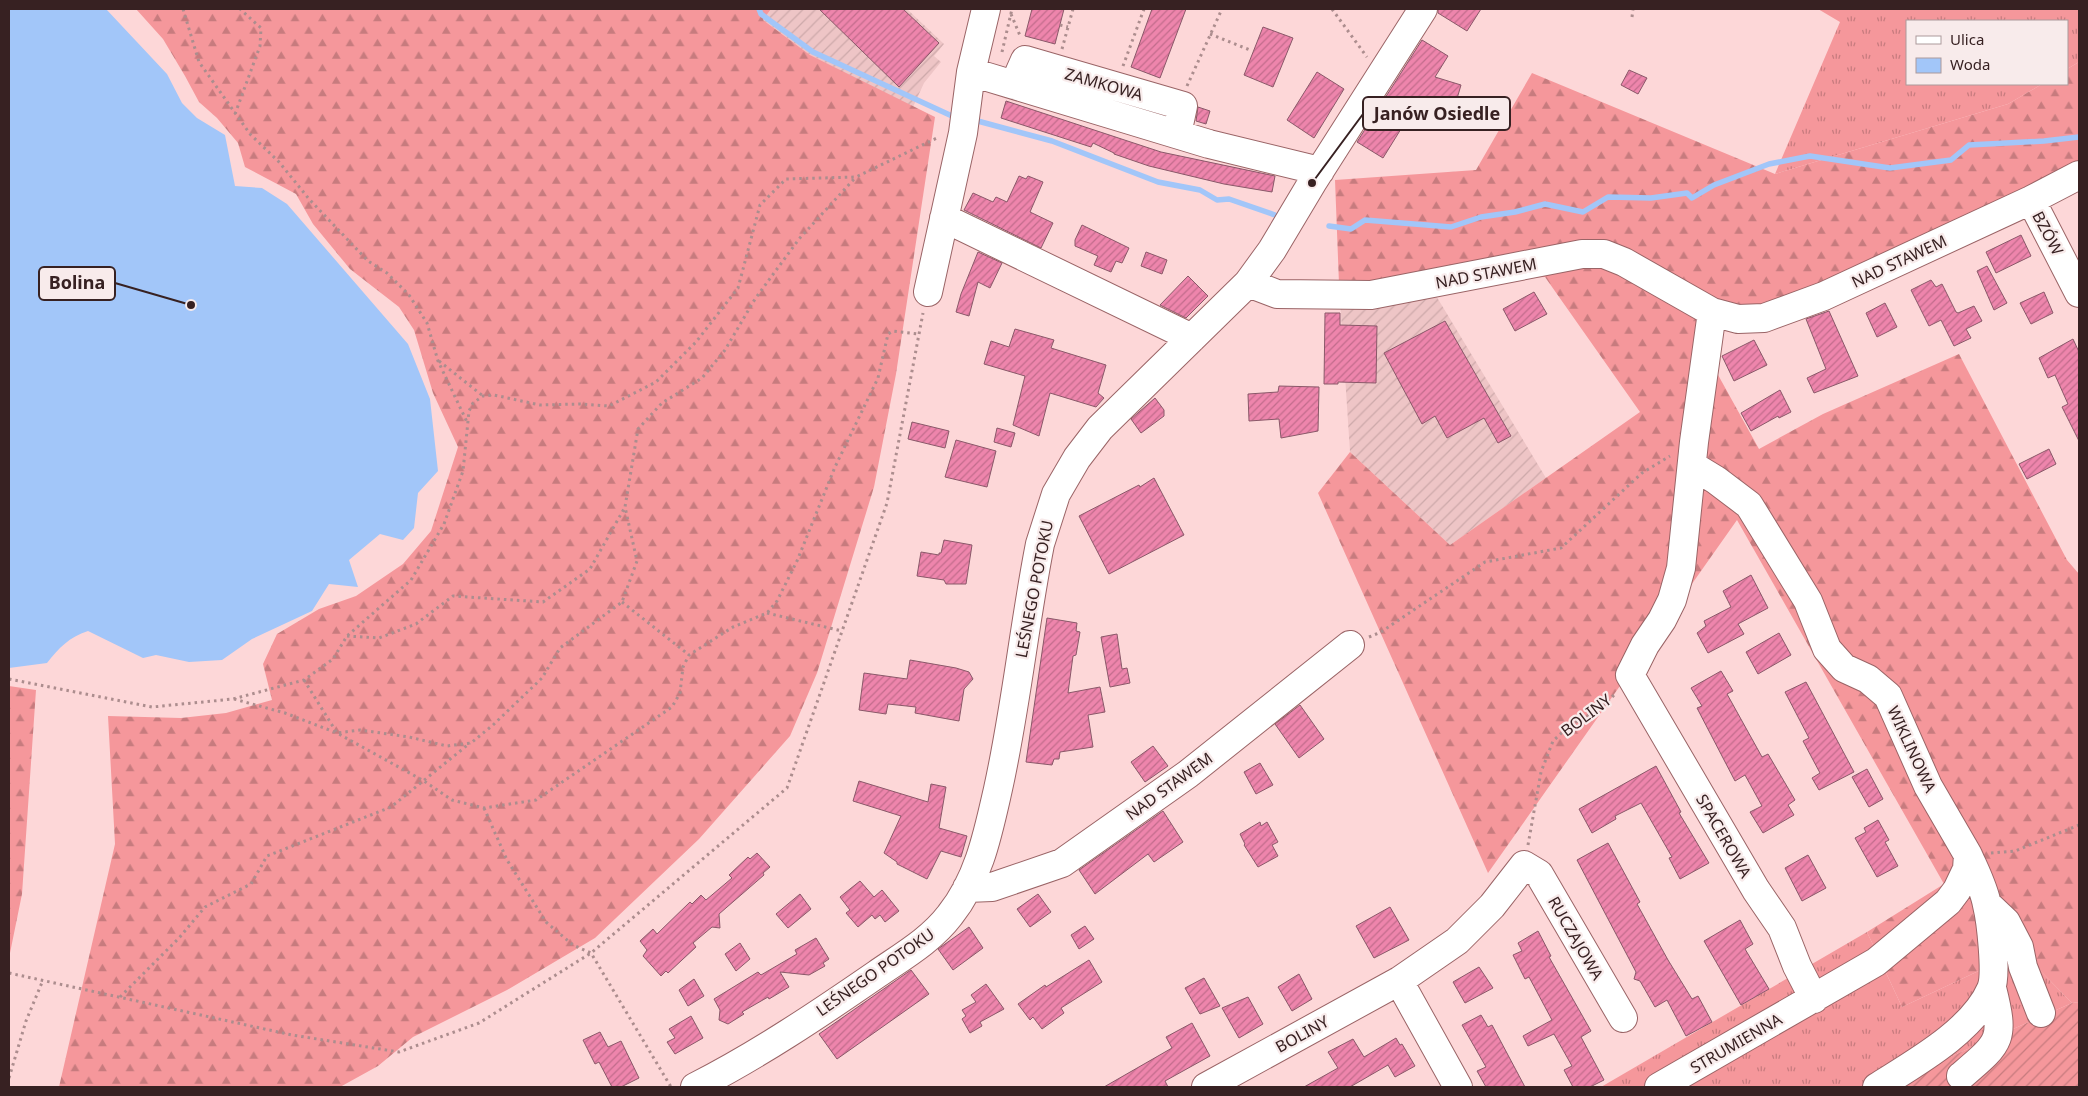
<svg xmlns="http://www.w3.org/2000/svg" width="2088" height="1096" font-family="'Noto Sans',sans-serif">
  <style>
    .industrial { fill: url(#industrial-furrows) }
    .grass { fill: url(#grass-tufts) }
    .forest { fill: url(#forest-firs) }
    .garden { fill: url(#garden-furrows) }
    .water { fill: #a2c6f9 }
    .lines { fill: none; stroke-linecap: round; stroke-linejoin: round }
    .stream { stroke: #a2c6f9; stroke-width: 5.5 }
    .building { fill: url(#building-hatch); stroke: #8a5869 }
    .minor-casing { stroke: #9a6466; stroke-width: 30 }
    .path { stroke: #ac8d8e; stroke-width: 3; stroke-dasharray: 2.5 4; stroke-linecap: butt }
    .minor { stroke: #fff; stroke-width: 28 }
    .labels { text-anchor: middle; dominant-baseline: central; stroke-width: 4.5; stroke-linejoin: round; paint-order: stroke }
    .street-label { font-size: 16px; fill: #372122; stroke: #f8ebeb }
    .leader { fill: none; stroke: #372122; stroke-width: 2 }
    .callout-dot { fill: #372122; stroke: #f8ebeb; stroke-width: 2 }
    .callout { fill: #f8ebeb; stroke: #372122; stroke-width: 2 }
    .callout-label { font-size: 18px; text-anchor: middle; font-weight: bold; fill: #372122 }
  </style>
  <defs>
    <pattern id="industrial-furrows" width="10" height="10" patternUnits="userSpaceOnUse" patternTransform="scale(1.25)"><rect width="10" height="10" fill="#eec5c6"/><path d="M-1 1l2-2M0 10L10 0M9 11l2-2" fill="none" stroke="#cda9aa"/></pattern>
    <pattern id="grass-tufts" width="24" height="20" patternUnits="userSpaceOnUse" patternTransform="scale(1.25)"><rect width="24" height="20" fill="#f5979b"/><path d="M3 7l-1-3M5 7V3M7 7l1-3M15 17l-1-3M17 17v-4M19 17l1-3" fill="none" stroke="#c77b7e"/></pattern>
    <pattern id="forest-firs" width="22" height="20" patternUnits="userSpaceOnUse" patternTransform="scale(1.25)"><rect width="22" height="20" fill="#f5979b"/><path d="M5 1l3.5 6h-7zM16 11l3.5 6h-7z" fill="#c77b7e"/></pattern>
    <pattern id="garden-furrows" width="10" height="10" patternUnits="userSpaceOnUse" patternTransform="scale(1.25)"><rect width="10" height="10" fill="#f5979b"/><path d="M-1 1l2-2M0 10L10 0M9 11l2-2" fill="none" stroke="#c77b7e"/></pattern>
    <pattern id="building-hatch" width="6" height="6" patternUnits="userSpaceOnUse" patternTransform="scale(1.25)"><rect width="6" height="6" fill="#ee85ac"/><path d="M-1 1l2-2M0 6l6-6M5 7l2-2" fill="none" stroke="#c26c8c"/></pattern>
  </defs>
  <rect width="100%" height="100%" fill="#fdd7d8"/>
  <!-- industrial -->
  <path class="industrial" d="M771 9H907L944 44 934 56 941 62 924 83 913 107 810 55 763 20Z
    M1339 284 1435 294 1546 478 1450 545 1350 452Z"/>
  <!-- grass -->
  <path class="grass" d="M1818 9H2079V62L2067 69V21H1907V84H2042L2008 104 1775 174 1840 22Z
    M1867 932 1902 1007 2021 951 2072 1003 1882 1087H1601Z"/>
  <!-- forest -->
  <path class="forest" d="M136 9H771L763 20 810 55 935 117 896 374 874 487 817 673 790 736 699 839 595 938 507 990 413 1037 378 1066 340 1087H59L115 844 108 716 181 718 226 713 272 700 263 664 277 634 319 609 356 596 403 564 431 531 458 447 433 393 414 330 399 307 350 269 313 224 296 194 245 167 238 143 217 118 199 102 185 76 163 39Z
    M2079 62V183L1721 326 1712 364 1759 449 1823 414 1959 354 2067 560 2079 574V1002L2072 1003 2021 951 1902 1007 1867 932 1944 884 1737 520 1488 873 1318 493 1350 452 1450 545 1640 412 1545 277 1339 284 1335 180 1476 170 1532 73 1775 174 2008 104 2042 84H2067V69Z
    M9 686 36 690 22 894 10 953 9 952Z"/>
  <!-- garden -->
  <path class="garden" d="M2079 1002V1087H1882L2072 1003Z"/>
  <!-- water -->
  <path class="water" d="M9 9H106L167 74 182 103 197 118 225 135 235 186 262 188 287 204 408 344 430 399 438 471 418 493 414 528 403 540 380 534 349 560 358 587 329 584 312 611 252 639 222 660 189 662 156 655 143 658 88 631C69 637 59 648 47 663L9 668Z"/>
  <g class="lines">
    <!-- stream -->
    <path class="stream" d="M759 9 761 14 813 52 952 116
      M974 120 1052 141 1158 182 1200 190 1217 200 1229 199 1275 215
      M1329 226 1351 229 1365 220 1451 227 1481 217 1515 212 1545 204 1583 212 1608 197 1651 198 1687 193 1692 198 1714 185 1769 164 1810 156 1890 168 1951 160 1969 145 2044 141 2079 137"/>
  </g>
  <!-- building -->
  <path class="building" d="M819 9H903L939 43 899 87Z
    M1032 9H1064L1055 44 1025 36Z
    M1152 9H1186L1160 78 1131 67Z
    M1438 9H1481L1467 31 1438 13Z
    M1263 27 1293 38 1273 87 1244 75Z
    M1422 40 1448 56 1435 77 1461 85 1451 119 1414 108 1383 158 1357 142Z
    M1629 70 1647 78 1638 94 1621 85Z
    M1317 72 1344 89 1314 138 1287 120Z
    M1006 101 1161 152 1275 176 1272 192 1224 184 1149 166 1114 154V153L1093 143 1091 147 1001 118Z
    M1198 107 1210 111 1206 124 1196 121Z
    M1019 176 1026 179 1028 176 1043 182 1030 212 1053 223 1041 248 964 210 973 193 993 202 996 197 1007 202Z
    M1082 225 1129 248 1122 263 1116 261 1111 272 1094 265 1098 256 1075 246V240Z
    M2021 235 2031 256 1996 273 1986 252Z
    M978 252 1002 263 990 288 978 282 969 316 956 312 961 294Z
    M1146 252 1167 260 1162 274 1141 266Z
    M1987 266 2007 303 1994 310 1977 271Z
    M1188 276 1208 296 1186 318 1160 305Z
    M1931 280 1936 287 1942 284 1956 312 1958 313 1974 306 1982 321 1966 329 1971 338 1954 346 1941 320 1929 326 1911 290Z
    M1534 292 1547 314 1515 331 1503 309Z
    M2044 292 2053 313 2031 324 2020 303Z
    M1885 303 1897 327 1877 337 1866 313Z
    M1829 311 1858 376 1814 393 1807 378 1826 369 1806 319Z
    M1325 313H1340V325L1377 326 1376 383 1338 382V384H1324Z
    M1445 321 1511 436 1498 443 1484 418 1447 438 1435 416 1422 424 1384 353Z
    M1015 329 1054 340 1051 348 1106 365 1098 393 1104 398 1096 407 1050 393 1039 436 1013 425 1025 376 984 364 991 341 1009 347Z
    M2073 339 2079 352V441L2062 407 2068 404 2055 375 2048 378 2039 358Z
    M1754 340 1767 365 1734 381 1722 356Z
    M1279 386 1319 387 1318 431 1281 438 1279 419 1249 421 1248 394 1278 392Z
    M1780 390 1791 412 1779 418 1778 416 1751 431 1741 413Z
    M1155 398 1164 410V416L1141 433 1131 419Z
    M912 422 949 431 945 448 908 439Z
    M997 428 1015 433 1011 447 994 442Z
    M956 440 996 451 987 487 945 477Z
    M2049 449 2056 464 2027 479 2019 464Z
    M1154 478 1184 535 1109 574 1079 516 1139 485 1140 487Z
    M944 540 972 545 966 584H946L944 580 917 576 921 552 939 555V553H941Z
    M1751 575 1768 608 1738 624 1744 634 1708 653 1697 633 1706 626 1704 621 1731 607 1723 591Z
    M1047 618 1077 623 1076 631 1080 632 1076 655 1073 656 1068 693 1100 687 1105 712 1088 715 1093 747 1060 752 1059 759H1054L1052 765 1026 762Z
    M1779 633 1791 655 1758 674 1746 652Z
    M1117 634 1122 669 1127 668 1130 683 1110 687 1101 637Z
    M910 660 956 668 969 672 973 679 964 689 959 721 915 713 916 707 888 704 886 714 859 710 864 673 907 679Z
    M1721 671 1733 691 1727 694 1762 757 1768 754 1795 800 1788 805 1794 815 1763 833 1750 812 1762 806 1745 775 1735 781 1697 708 1702 706 1691 688Z
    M1806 682 1854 772 1819 790 1812 778 1820 773 1803 741 1809 738 1785 692Z
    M1300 705 1324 739 1299 758 1275 724Z
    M1153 746 1168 766 1145 782 1131 762Z
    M1260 763 1273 785 1256 794 1244 772Z
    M1656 766 1681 812 1679 813 1709 863 1680 879 1669 858 1672 857 1641 803 1615 816 1616 819 1592 833 1579 809Z
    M1867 769 1883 799 1869 807 1852 777Z
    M859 781 928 802 931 784 946 787 939 828 967 836 961 857 941 851 927 879 897 864V862L884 853 901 816 853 801Z
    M1163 811 1183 842 1154 862 1148 854 1095 894 1079 870Z
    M1878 820 1889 840 1885 842 1898 866 1877 877 1855 838 1866 832 1864 828Z
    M1260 822 1261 826 1267 822 1278 842 1272 845 1278 856 1258 867 1244 845 1245 844 1240 834Z
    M1608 843 1640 902 1637 904 1668 960 1692 999 1698 996 1712 1022 1686 1036 1667 1000 1655 1007 1640 981 1634 979 1636 972 1577 860Z
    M757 853 770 867 763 873 764 875 719 914 720 928 712 927 693 943 696 947 668 973 666 971 661 976 643 956 647 950 640 941 653 929 657 934 690 902 692 904 701 895 706 900 732 878 729 875 748 857 750 859Z
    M1808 855 1826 888 1802 901 1785 868Z
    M860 881 874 897 882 890 899 911 885 922 880 915 875 919 872 915 858 927 846 913 850 910 840 897Z
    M800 894 811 909 788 928 776 914Z
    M1038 894 1051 912 1030 927 1017 909Z
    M1390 907 1409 940 1374 958 1356 926Z
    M1740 920 1753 944 1745 949 1769 989 1741 1005 1704 941Z
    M1085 926 1094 939 1079 949 1071 935Z
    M969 927 983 948 953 970 938 949Z
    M1538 931 1551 956 1549 957 1591 1031 1581 1037 1604 1080 1590 1087H1573L1564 1070 1572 1066 1554 1034 1528 1046 1523 1036 1552 1020 1529 977 1525 979 1513 955 1522 951 1518 943Z
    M816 938 829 959 823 963 825 966 809 975 780 972 789 987 769 999 768 997 742 1012 744 1014 728 1024 719 1020 720 1010 714 999 758 972 761 975 797 954 795 950Z
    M740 943 750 959 736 971 725 954Z
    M1089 960 1102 982 1061 1008 1064 1013 1042 1029 1033 1017 1030 1020 1018 1004 1045 985 1046 987Z
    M1479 967 1493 988 1465 1003 1453 982Z
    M911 970 929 994 837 1059 819 1034Z
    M1299 974 1312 999 1292 1011 1278 987Z
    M1204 978 1220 1006 1200 1014 1185 988Z
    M694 979 704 996 688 1006 679 990Z
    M986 984 1004 1009 980 1022 982 1026 970 1033 962 1019 966 1016 962 1010 976 1002 971 995Z
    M1248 997 1263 1024 1239 1038 1222 1008Z
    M1481 1015 1488 1027 1492 1025 1525 1087H1486L1477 1071 1486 1067 1462 1025Z
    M691 1016 703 1038 675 1054 667 1042 675 1038 669 1029Z
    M1192 1023 1210 1056 1165 1081 1168 1087H1104L1172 1048 1166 1037Z
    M600 1032 608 1047 621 1041 639 1078 621 1087H612L599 1062 595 1064 583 1040Z
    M1396 1038 1400 1045 1402 1044 1415 1066 1395 1077 1388 1065 1350 1087H1304L1338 1068 1328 1052 1353 1039 1364 1057Z"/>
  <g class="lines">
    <defs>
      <path id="minor" d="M971 72 1209 144 1320 171
        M1014 85 1025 60 1183 106 1177 134
        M2031 200 2079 293
        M944 218 1192 338
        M1248 283 1277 294 1371 295 1582 254H1604L1624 262 1712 312 1738 319 1764 318 1824 296 2031 200 2079 175
        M928 292 963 133 971 72 986 9
        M1712 312 1694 442 1681 568 1672 600 1662 620 1645 645 1630 675 1756 890 1782 928 1797 966 1814 999
        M967 888 992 887 1062 863 1188 774 1350 645
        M1987 904 2006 922 2019 947 2023 967 2041 1013
        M1399 981 1458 1087
        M1961 1076C2001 1042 2005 1040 1992 988
        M695 1087C758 1055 819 1014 877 974 903 956 931 940 950 915 979 879 988 833 998 789 1016 708 1024 625 1040 544L1056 494 1077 458 1100 428 1248 283 1272 250 1312 183 1423 9
        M1206 1087 1399 981 1457 941 1492 906 1524 865 1539 874 1623 1018
        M1659 1087 1876 962 1948 902 1957 890 1967 869 1968 855 1928 786 1888 696 1868 679 1844 668 1827 649 1808 601 1749 505 1716 480 1693 466
        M1877 1087C1915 1063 1973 1031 1991 989 1997 975 1991 921 1987 905 1984 888 1975 871 1968 855"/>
    </defs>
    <!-- minor casing -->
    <use href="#minor" class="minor-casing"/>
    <!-- path -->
    <path class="path" d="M183 9 199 62 250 134 279 162 309 199 368 261 387 273 409 295 427 323 438 361 467 422
      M1332 9 1367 57
      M1011 14 1021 38
      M1632 17 1633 9
      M1060 25 1068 27
      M1210 34 1250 50
      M1062 49 1073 9
      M1002 52 1012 9
      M1123 66 1144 9
      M1187 86 1222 9
      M235 114 260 46 261 28 240 9
      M439 361 483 396
      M622 602 689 655
      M767 613 842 631
      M347 636 379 638 416 624 453 596 543 602 590 569 625 507
      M1369 637 1381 632 1485 562 1561 548 1642 473 1670 456
      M9 679 152 707 233 699 304 680 333 659 347 636 411 580 444 524 463 471 469 411 473 403 483 396 494 395 540 405 580 404 609 406 656 382 696 342 738 288 760 205 786 179 856 177 939 137
      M304 680 337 733 424 781 452 800 484 808 536 800 672 707 680 693 683 667 689 655 733 627 767 613 777 601 797 561 835 467 878 378 888 334 893 331 919 334
      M234 699 285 713 337 733 360 730 409 737 447 746 471 743 493 725 542 678 560 648 622 602 637 561 625 507 638 429 662 403 702 378 725 350 755 299 799 239 855 178
      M484 808 507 860 546 922 573 945 591 953 671 1087
      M1528 845 1541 772 1553 741 1570 725 1599 710 1615 694
      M1991 853 2015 851 2079 825
      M9 973 292 1035 399 1052 479 1023 591 953 787 788 887 503 923 313
      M120 997 179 938 205 907 251 884 267 856 391 807 470 743
      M9 1078 26 1021 43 980"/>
    <!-- minor -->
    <use href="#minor" class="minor"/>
  </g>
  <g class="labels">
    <!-- street labels -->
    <g class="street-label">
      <text transform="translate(1104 84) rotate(16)">ZAMKOWA</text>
      <text transform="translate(2048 233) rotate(62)">BZÓW</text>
      <text transform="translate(1899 261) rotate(-25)">NAD STAWEM</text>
      <text transform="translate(1486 273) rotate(-11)">NAD STAWEM</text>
      <text transform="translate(1034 589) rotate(-79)">LEŚNEGO POTOKU</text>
      <text transform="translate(1586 715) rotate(-37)">BOLINY</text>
      <text transform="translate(1912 749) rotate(65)">WIKLINOWA</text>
      <text transform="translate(1169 786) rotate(-36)">NAD STAWEM</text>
      <text transform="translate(1724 836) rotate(60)">SPACEROWA</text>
      <text transform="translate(1576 938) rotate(60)">RUCZAJOWA</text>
      <text transform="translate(875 972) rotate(-35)">LEŚNEGO POTOKU</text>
      <text transform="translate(1302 1034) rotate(-29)">BOLINY</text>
      <text transform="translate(1736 1043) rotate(-30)">STRUMIENNA</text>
    </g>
  </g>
  <!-- callouts -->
  <path class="leader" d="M1312 183L1363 114M191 305L115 283"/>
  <g class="callout-dot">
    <circle cx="1312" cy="183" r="5"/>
    <circle cx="191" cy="305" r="5"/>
  </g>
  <g class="callout">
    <rect x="1363" y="97" width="147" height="33" rx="5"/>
    <rect x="39" y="267" width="76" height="33" rx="5"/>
  </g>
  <g class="callout-label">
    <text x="1437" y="120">Janów Osiedle</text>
    <text x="77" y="289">Bolina</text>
  </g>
  <!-- border -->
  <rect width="2088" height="1096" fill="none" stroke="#372122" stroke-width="20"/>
  <!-- legend -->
  <rect x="1906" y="20" width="162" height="65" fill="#f8ebeb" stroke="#ab9a9b"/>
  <rect x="1916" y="36" width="25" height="8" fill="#ffffff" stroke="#ab9a9b"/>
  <text x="1950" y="45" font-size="15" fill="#372122">Ulica</text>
  <rect x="1916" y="58" width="25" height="15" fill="#a2c6f9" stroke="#ab9a9b"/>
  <text x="1950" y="70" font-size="15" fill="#372122">Woda</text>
</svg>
